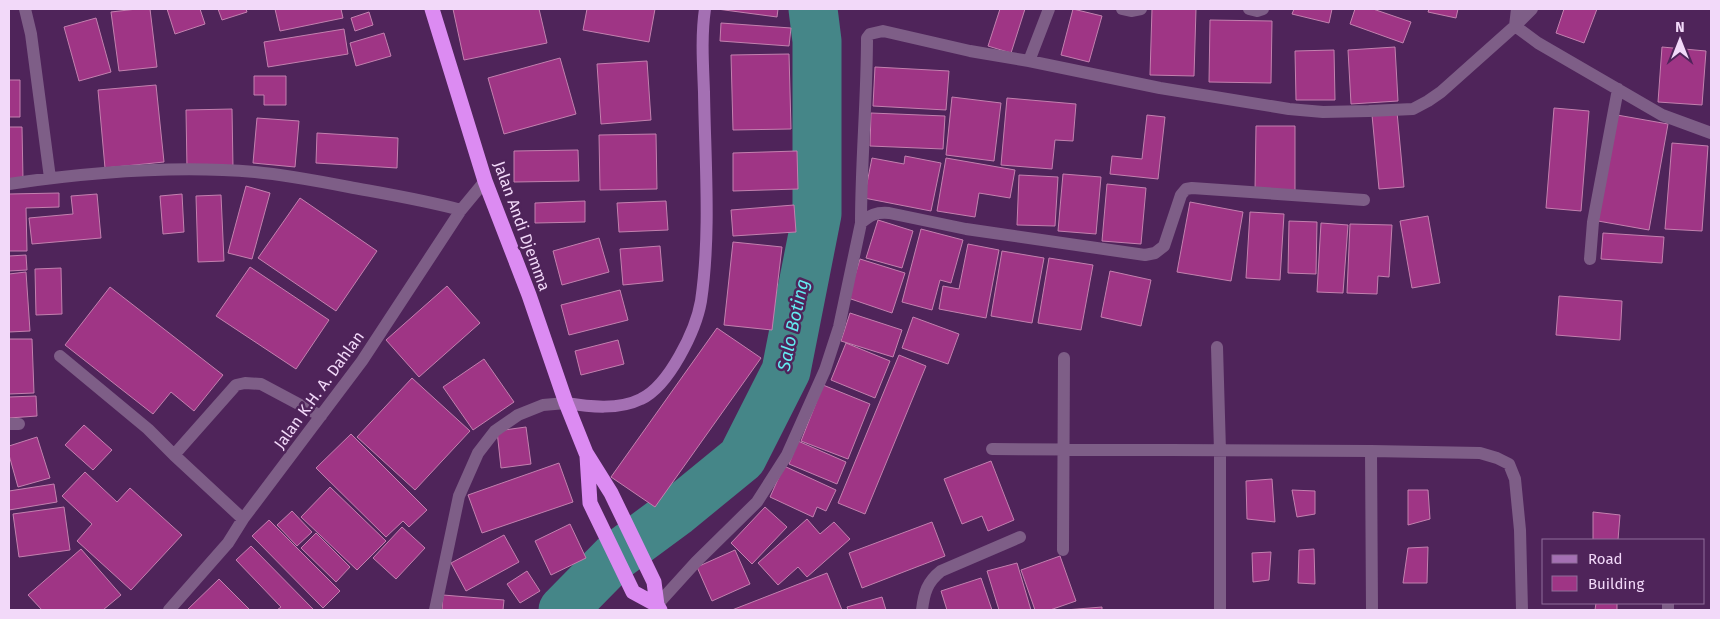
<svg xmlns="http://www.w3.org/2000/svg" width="1720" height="619" font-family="'Fira Sans',sans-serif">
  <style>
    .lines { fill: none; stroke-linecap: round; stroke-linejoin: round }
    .river { stroke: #458688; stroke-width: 49 }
    .building { fill: #9f3585; stroke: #c380af }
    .street { stroke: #7e5e87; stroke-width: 12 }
    .secondary { stroke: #a470b3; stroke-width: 12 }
    .highway { stroke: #dc8bf2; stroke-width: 15 }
    .labels { text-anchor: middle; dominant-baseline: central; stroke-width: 5; stroke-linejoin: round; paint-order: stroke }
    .street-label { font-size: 16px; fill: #f2d9f9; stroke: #4f245a }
    .water-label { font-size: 18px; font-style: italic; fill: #64ecf1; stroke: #4f245a }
  </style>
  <rect width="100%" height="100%" fill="#4f245a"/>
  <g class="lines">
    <!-- river -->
    <path class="river" d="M563 610 615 557 676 512 742 458 786 371 817 214V41L813 9"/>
  </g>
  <!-- building -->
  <path class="building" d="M137 9H150L157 67 119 71 111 12Z
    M167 9H200L205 24 175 34Z
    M218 9H246L247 12 222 20Z
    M275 9H341L343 18 280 31Z
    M453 9H539L547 43 464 60Z
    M587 9H655L649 42 583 30Z
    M717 9H778L777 17Z
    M1000 9H1025L1011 53 988 46Z
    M1073 9 1102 16 1089 62 1061 55Z
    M1152 9H1196L1194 76 1150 75Z
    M1294 9H1332L1329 23 1292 14Z
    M1355 9H1373L1411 22 1403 43 1350 24Z
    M1429 9H1458L1456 18 1428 12Z
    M1564 9H1597L1584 43 1556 33Z
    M369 12 373 25 355 31 351 18Z
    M96 18 111 72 79 81 64 27Z
    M1210 20 1272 21 1271 83 1209 82Z
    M721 23 791 28 789 46 720 41Z
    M344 29 348 54 268 67 264 42Z
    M384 33 391 56 356 66 350 43Z
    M1395 47 1398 101 1351 104 1348 50Z
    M1662 47 1706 51 1702 105 1658 102Z
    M1334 50 1335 100H1296L1295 51Z
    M789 54 791 129 733 130 731 55Z
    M560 58 576 114 504 134 488 78Z
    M647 61 651 120 601 124 597 64Z
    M875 67 949 71 946 110 873 106Z
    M254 76H286V105H264V95H254Z
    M9 80H20V117H9Z
    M156 85 164 162 105 168 98 90Z
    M952 97 1001 103 994 161 946 155Z
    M1007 98 1076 104 1073 141 1055 140 1052 169 1001 165Z
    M1554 108 1589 111 1581 211 1546 208Z
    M232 109 233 168 187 169 186 110Z
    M1397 112 1404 187 1379 189 1372 115Z
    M871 113 945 116 943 149 870 146Z
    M1147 115 1165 117 1158 179 1110 174 1112 156 1142 159Z
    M1617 115 1668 124 1649 230 1598 221Z
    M257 118 299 121 295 167 253 163Z
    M1256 126H1295V191H1255Z
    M9 127H22L23 180H9Z
    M317 133 398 138 397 168 316 163Z
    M656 134 657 189 600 190 599 135Z
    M1672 143 1708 146 1702 231 1665 229Z
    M578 150 579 181 514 182V151Z
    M797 151 798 189 733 191V153Z
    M905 156 941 163 931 211 864 198 872 158 904 164Z
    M946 158 1015 170 1010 198 979 193 975 217 937 211Z
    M1063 174 1101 177 1096 234 1058 231Z
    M1019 175 1058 177 1055 226 1017 225Z
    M1107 184 1146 188 1141 244 1102 241Z
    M246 186 270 193 252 259 228 253Z
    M59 193V207L26 208 27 251H9V194Z
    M97 194 101 238 32 244 29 218 73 214 71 196Z
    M182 194 184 232 163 234 160 196Z
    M221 195 224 261 198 262 196 196Z
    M300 198 377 251 336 311 258 258Z
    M585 201V222L535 223V203Z
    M666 201 668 230 619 232 617 203Z
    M1190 202 1243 212 1231 281 1177 272Z
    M794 205 796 232 733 236 731 210Z
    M1250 212 1284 214 1280 280 1246 278Z
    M1428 216 1440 283 1412 288 1400 221Z
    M878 220 913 231 902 268 866 258Z
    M1289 221 1317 222 1316 274 1288 273Z
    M1321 223 1348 225 1343 293 1317 292Z
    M1350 224 1392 225 1389 277 1378 276 1377 294 1347 293Z
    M921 229 963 240 951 283 940 280 932 310 902 302Z
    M1603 233 1664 237 1662 263 1601 259Z
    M599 238 609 272 562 285 553 251Z
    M733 242 782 247 772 330 724 325Z
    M968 244 999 250 986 318 939 309 943 286 959 289Z
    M660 246 663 281 623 285 620 249Z
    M1002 251 1044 258 1032 323 991 316Z
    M26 255 27 270 9 271V256Z
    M1049 258 1093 265 1081 330 1038 323Z
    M860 259 905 273 892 313 848 298Z
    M250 267 329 320 296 369 216 316Z
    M61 268 62 314 36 315 35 269Z
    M1110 271 1151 280 1141 326 1101 317Z
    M26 272 30 331 9 332V274Z
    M447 286 480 323 419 377 386 340Z
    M110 287 223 375 194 411 171 392 153 414 65 345Z
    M620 290 628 320 569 335 561 305Z
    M1559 296 1622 301 1620 340 1556 335Z
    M850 313 902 330 893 357 841 341Z
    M913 317 959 334 948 364 902 348Z
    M717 328 761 358 655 507 611 477Z
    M9 339H32L34 393 9 394Z
    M618 340 624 364 581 375 575 351Z
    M846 343 890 361 875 398 831 380Z
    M899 355 926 366 865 514 838 503Z
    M484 359 514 402 473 430 443 387Z
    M412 378 470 431 415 490 357 437Z
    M823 385 870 404 848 459 801 441Z
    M36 396 37 416 9 418V397Z
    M84 425 112 450 93 470 65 445Z
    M526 427 531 464 501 468 497 431Z
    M351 434 427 510 409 527 403 521 386 537 316 468Z
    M37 437 50 478 18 487 9 455V446Z
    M798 441 846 462 837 484 789 464Z
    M991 461 1014 520 988 531 982 516 962 524 944 479Z
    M559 463 573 502 482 533 468 495Z
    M784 466 836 490 826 511 817 507 813 517 770 497Z
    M85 472 117 502 130 488 182 535 131 590 77 541 92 524 62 496Z
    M1272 479 1275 522 1247 519 1246 481Z
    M54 484 57 502 9 510V491Z
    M330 487 386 541 357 570 301 517Z
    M1292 490 1315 491V514L1297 517Z
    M1408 490H1428L1430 519 1408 525Z
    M64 507 70 550 19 557 13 514Z
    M765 507 787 527 752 564 731 543Z
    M292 511 312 532 297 546 277 525Z
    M1593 512 1620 515 1618 540H1593Z
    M807 519 820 534 834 522 850 539 807 577 798 567 778 585 758 563Z
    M269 520 340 591 323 608 252 536Z
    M932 522 945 556 862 588 849 553Z
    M570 524 586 558 551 575 535 541Z
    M402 527 425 548 396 579 373 558Z
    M316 533 350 567 336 582 301 548Z
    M504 535 519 562 466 591 451 563Z
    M251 546 314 610H277L281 607 236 560Z
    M1428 547 1427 583H1403L1408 548Z
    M81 549 121 595 103 610H42L28 595Z
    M1314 549 1315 584 1298 583 1299 550Z
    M735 550 750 584 712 601 697 567Z
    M1271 552 1269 580 1253 582 1252 553Z
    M1060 556 1076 601 1050 610H1035L1021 570Z
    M1017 563 1031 610H999L987 571Z
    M527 571 540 591 520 603 507 584Z
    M827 573 842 610H732Z
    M981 578 992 610H947L941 591Z
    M219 579 250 610H187Z
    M443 595 504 600 503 610H442Z
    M882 597 886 610H848L847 607Z
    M1596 603H1617V610H1595Z
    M1102 607V610H1065Z"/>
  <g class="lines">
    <!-- street -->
    <path class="street" d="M25 9 31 34 50 178
      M1122 9 1131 11 1141 9
      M1249 9 1257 11 1263 9
      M1517 9 1515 26 1532 9
      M1029 61 1049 9
      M9 184C90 172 173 165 255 172 287 175 318 181 349 187 387 194 424 200 461 210
      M861 223C861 161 867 100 867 38L870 34 883 31 970 51 1029 61 1160 88 1289 109 1323 112 1369 111 1413 109 1428 101 1441 92 1515 26 1538 43 1662 115 1711 133
      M1590 259 1593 222 1618 89
      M1217 347 1220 451V610
      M60 356 148 429 174 455 243 519
      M9 424H19
      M992 449 1371 451 1480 453 1497 458 1509 464 1515 479 1520 530 1522 610
      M1371 451 1372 610
      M174 455 236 385 245 383 261 384 321 416
      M1063 550 1064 358
      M1668 603V610
      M657 605 696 562 757 502 787 455 825 370 839 327 861 223C870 215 876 212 889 213L966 229 1145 255 1155 253 1164 246 1181 195 1186 189 1192 188 1364 200
      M169 610 228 543 243 519 362 361 461 210 485 181
      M435 610 459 496 478 453 495 431 518 415 543 405 566 403
      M922 610C924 593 927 582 941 571L1020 537"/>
    <!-- secondary -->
    <path class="secondary" d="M566 403C590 407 619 410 641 399 669 386 696 330 701 301 711 233 705 161 704 92 703 65 701 36 705 9"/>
    <!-- highway -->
    <path class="highway" d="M432 9 485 181 529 295 566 403 586 453 611 493 654 582 657 605 660 610
      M587 456 590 503 633 592 657 605"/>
  </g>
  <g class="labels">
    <!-- street labels -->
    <g class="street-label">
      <text transform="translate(522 226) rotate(70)">Jalan Andi Djemma</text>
      <text transform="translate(319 390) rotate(-54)">Jalan K.H. A. Dahlan</text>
    </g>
    <!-- water labels -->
    <g class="water-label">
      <text transform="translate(793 325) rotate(-78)">Salo Boting</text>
    </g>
  </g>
  <!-- border -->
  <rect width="1720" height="619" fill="none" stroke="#f2d9f9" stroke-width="20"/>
  <!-- legend -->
  <rect x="1542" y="539" width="162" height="65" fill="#4f245a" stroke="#906c9a"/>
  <rect x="1552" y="555" width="25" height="8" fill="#a470b3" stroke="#906c9a"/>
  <text x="1588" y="564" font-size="15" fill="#f2d9f9">Road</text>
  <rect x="1552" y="576" width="25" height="15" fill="#9f3585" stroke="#906c9a"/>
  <text x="1588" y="589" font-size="15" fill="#f2d9f9">Building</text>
  <!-- north arrow -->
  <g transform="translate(1680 40)" stroke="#4f245a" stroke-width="4" paint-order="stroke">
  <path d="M0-4L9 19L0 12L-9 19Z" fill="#f2d9f9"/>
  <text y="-8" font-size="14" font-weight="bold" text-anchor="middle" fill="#f2d9f9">N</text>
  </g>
</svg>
